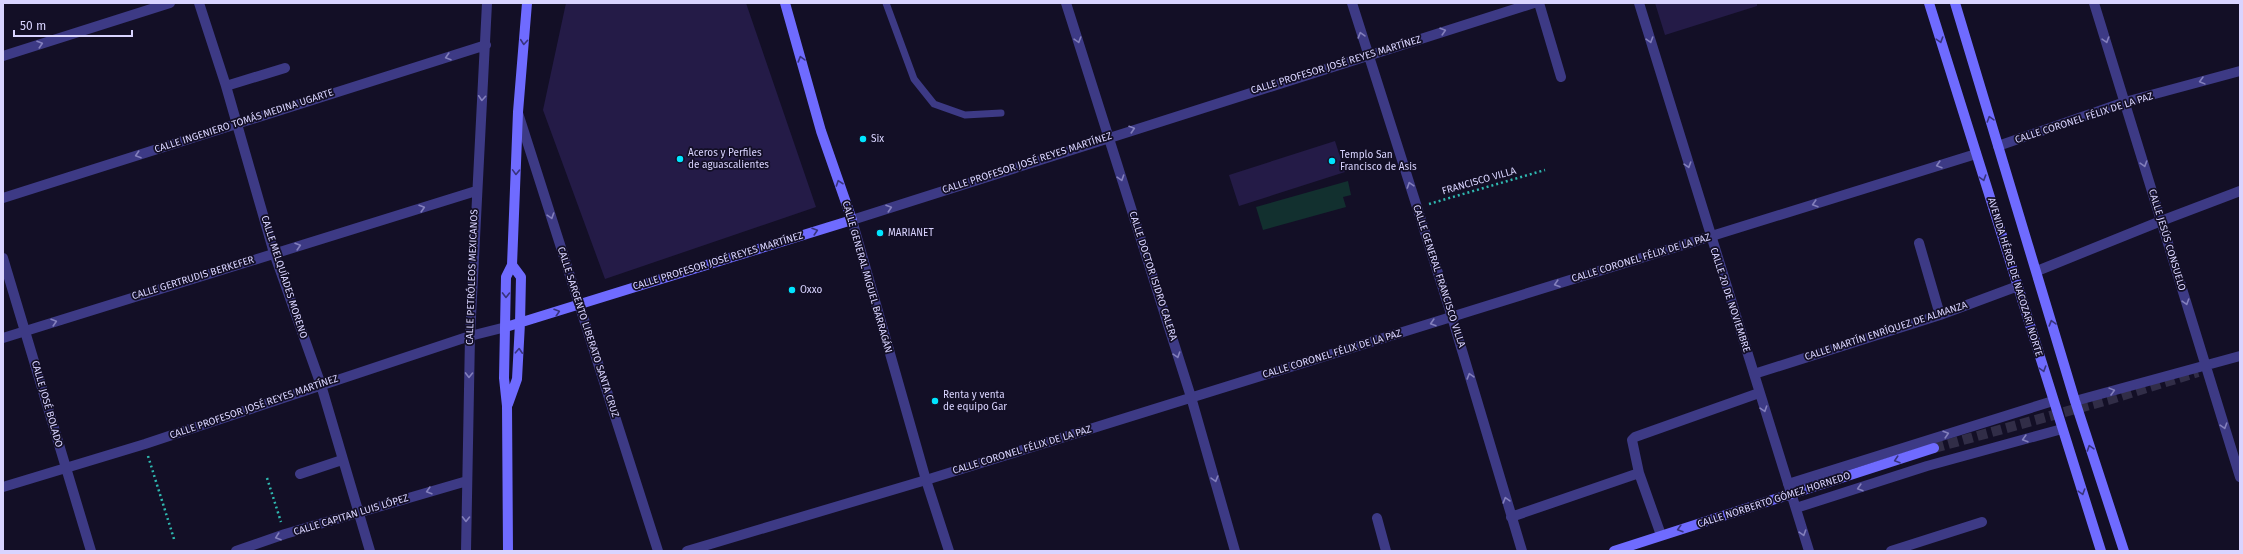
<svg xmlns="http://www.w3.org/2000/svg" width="2243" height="554" font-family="'Fira Sans',sans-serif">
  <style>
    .green { fill: #12302f }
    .building { fill: #241b47 }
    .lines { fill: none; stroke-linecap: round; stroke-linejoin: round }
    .secondary-tunnel { stroke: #312d47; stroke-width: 10; stroke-dasharray: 10 5; stroke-linecap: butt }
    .path { stroke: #2fb8b0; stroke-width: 2.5; stroke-dasharray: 2 3; stroke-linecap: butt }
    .service { stroke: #3d3a85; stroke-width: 7 }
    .pedestrian { stroke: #3d3a85; stroke-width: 10 }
    .minor { stroke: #3d3a85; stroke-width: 10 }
    .tertiary { stroke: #3d3a85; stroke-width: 10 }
    .secondary { stroke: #6f6bff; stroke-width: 10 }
    .oneway { stroke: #837fbc }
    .oneway2 { stroke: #38347d }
    .poi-dot { fill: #00e5ff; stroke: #130f26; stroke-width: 1.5 }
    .labels { text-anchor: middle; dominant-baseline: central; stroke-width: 3.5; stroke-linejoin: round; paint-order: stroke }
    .street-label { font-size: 10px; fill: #d9d4ff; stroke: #130f26 }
    .poi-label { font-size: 10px; fill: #d9d4ff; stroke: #130f26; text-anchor: start }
  </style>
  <rect width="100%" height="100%" fill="#130f26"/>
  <!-- green -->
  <path class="green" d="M1348 181 1351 195 1343 197 1346 207 1263 230 1256 207Z"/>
  <!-- building -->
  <path class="building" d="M566 3H746L816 207 605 279 543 110Z
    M1655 3H1757V6L1665 35Z
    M1335 141 1345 172 1239 206 1229 175Z"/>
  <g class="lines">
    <!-- secondary-tunnel -->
    <path class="secondary-tunnel" d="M1934 448 2108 400 2198 372"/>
    <!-- path -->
    <path class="path" d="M1429 204 1545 170
      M148 456 174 539
      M267 478 281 522"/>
    <!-- service -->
    <path class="service" d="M886 3 914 79 934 104 965 115 1001 113"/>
    <!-- pedestrian -->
    <path class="pedestrian" d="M2037 271 2161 221"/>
    <!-- minor -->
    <path class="minor" d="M199 3 226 86 274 253 321 385 370 551
      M1066 3 1191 397 1235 551
      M1352 3 1452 317 1522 551
      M1539 3 1561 77
      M1639 3 1809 551
      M2094 3 2240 477
      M3 56 170 3
      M226 86 285 68
      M518 113 658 551
      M1998 146 2125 102 2240 71
      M3 198 486 45
      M852 220 1534 3
      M2161 221 2240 191
      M1919 243 1940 315
      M3 258 91 551
      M3 338 476 191
      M1754 374 1940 315 2018 286
      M2075 401 2240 356
      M300 474 342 460
      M1788 484 2053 401
      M3 487 145 444 470 336 506 327
      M1796 508 1927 466 2062 429
      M1511 517 1639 473
      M1377 518 1386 551
      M1661 535 1639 473 1632 440 1635 437 1759 393
      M236 551 285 534 467 481
      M466 551 470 336 487 3
      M687 551 926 480 1976 154
      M1891 551 1982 522"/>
    <!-- tertiary -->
    <path class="tertiary" d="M852 220 926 480 949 551"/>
    <!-- secondary -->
    <path class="secondary" d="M1929 3 2101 551
      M1955 3 2075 401 2124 551
      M506 327 852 220 821 131 785 3
      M508 404 517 379 520 323 521 277 512 265
      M508 551 507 406 504 378 506 277 512 265 518 112 527 3
      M1614 551 1934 448"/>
  </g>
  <!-- one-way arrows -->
  <defs><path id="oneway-chevron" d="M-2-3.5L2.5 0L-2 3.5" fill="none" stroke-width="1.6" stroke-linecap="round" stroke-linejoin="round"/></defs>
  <g class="oneway">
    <use href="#oneway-chevron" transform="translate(1443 31) rotate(-17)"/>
    <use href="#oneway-chevron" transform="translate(1361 35) rotate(-106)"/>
    <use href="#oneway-chevron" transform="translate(1078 40) rotate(73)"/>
    <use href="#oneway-chevron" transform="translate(1650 40) rotate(73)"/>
    <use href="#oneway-chevron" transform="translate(2106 40) rotate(73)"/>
    <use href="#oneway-chevron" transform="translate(40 44) rotate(-18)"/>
    <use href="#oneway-chevron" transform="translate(448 57) rotate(163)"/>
    <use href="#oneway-chevron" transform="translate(2202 81) rotate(165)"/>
    <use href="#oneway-chevron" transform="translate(482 98) rotate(94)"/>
    <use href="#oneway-chevron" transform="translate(1132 129) rotate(-18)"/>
    <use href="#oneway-chevron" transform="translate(138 155) rotate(162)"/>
    <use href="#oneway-chevron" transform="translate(2144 164) rotate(73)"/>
    <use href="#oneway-chevron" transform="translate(1688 165) rotate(73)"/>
    <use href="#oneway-chevron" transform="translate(1939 165) rotate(163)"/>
    <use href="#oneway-chevron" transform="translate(1121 178) rotate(72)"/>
    <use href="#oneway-chevron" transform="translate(1410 185) rotate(-108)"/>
    <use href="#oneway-chevron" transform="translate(1815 204) rotate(163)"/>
    <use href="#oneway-chevron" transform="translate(422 208) rotate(-17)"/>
    <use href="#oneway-chevron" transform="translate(889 208) rotate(-18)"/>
    <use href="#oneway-chevron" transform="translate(551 216) rotate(72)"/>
    <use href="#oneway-chevron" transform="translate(298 246) rotate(-17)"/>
    <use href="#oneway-chevron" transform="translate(1557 284) rotate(163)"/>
    <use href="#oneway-chevron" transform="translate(2186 302) rotate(73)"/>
    <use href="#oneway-chevron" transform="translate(54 322) rotate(-17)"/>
    <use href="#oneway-chevron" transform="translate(1433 323) rotate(163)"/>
    <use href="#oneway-chevron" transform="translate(1177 355) rotate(72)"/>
    <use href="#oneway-chevron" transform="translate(469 375) rotate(91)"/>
    <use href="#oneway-chevron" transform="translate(1470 376) rotate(-106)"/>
    <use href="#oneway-chevron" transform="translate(2112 391) rotate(-15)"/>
    <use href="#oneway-chevron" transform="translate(1764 409) rotate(72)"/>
    <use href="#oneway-chevron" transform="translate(2224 426) rotate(73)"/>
    <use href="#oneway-chevron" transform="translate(1946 434) rotate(-17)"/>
    <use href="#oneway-chevron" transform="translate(2025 439) rotate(164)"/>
    <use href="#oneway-chevron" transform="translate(1215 479) rotate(74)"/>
    <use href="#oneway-chevron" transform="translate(1860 488) rotate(163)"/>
    <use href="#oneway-chevron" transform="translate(429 491) rotate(164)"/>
    <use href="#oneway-chevron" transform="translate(1506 500) rotate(-106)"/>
    <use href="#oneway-chevron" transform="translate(466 519) rotate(91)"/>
    <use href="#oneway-chevron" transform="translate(1803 533) rotate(73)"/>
    <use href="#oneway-chevron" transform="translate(278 537) rotate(161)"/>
  </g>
  <g class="oneway2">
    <use href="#oneway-chevron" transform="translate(1940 40) rotate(73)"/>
    <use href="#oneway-chevron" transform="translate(524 42) rotate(95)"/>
    <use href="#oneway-chevron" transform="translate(801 59) rotate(-106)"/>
    <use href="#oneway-chevron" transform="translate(1990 119) rotate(-107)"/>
    <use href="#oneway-chevron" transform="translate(516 172) rotate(92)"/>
    <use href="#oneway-chevron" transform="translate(1983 178) rotate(73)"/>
    <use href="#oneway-chevron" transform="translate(839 183) rotate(-109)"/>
    <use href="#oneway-chevron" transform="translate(815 231) rotate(-17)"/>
    <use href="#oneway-chevron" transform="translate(506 295) rotate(91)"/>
    <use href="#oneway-chevron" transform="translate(557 312) rotate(-18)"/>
    <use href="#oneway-chevron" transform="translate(2052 323) rotate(-106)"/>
    <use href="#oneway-chevron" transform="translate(519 351) rotate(-87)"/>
    <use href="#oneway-chevron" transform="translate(2043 369) rotate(73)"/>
    <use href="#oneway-chevron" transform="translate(2090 448) rotate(-108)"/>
    <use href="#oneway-chevron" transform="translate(1897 460) rotate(162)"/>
    <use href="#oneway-chevron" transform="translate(2082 492) rotate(73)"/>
    <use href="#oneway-chevron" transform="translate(1680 529) rotate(163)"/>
  </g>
  <!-- markers -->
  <g class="poi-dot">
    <circle cx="863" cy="139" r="4"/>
    <circle cx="680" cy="159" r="4"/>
    <circle cx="1332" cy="161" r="4"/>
    <circle cx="880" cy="233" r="4"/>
    <circle cx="792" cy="290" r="4"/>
    <circle cx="935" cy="401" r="4"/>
  </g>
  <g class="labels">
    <!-- street labels -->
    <g class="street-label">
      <text transform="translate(1336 65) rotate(-17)">CALLE PROFESOR JOSÉ REYES MARTÍNEZ</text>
      <text transform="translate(2084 118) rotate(-18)">CALLE CORONEL FÉLIX DE LA PAZ</text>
      <text transform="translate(244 121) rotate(-18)">CALLE INGENIERO TOMÁS MEDINA UGARTE</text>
      <text transform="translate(1027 163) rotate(-18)">CALLE PROFESOR JOSÉ REYES MARTÍNEZ</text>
      <text transform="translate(1479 181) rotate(-16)">FRANCISCO VILLA</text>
      <text transform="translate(2167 240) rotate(73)">CALLE JESÚS CONSUELO</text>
      <text transform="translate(1641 258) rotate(-17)">CALLE CORONEL FÉLIX DE LA PAZ</text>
      <text transform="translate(718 261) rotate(-17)">CALLE PROFESOR JOSÉ REYES MARTÍNEZ</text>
      <text transform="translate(1153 276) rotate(72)">CALLE DOCTOR ISIDRO CALERA</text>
      <text transform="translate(1439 276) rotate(72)">CALLE GENERAL FRANCISCO VILLA</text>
      <text transform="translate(284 277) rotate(72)">CALLE MELQUÍADES MORENO</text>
      <text transform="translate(472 277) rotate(-88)">CALLE PETRÓLEOS MEXICANOS</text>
      <text transform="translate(867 277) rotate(74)">CALLE GENERAL MIGUEL BARRAGÁN</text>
      <text transform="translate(2015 277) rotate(73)">AVENIDA HÉROE DE NACOZARI NORTE</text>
      <text transform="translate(193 278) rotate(-17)">CALLE GERTRUDIS BERKEFER</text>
      <text transform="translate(1730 300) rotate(72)">CALLE 20 DE NOVIEMBRE</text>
      <text transform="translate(1886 331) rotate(-18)">CALLE MARTÍN ENRÍQUEZ DE ALMANZA</text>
      <text transform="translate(588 332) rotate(72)">CALLE SARGENTO LIBERATO SANTA CRUZ</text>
      <text transform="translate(1332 354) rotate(-17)">CALLE CORONEL FÉLIX DE LA PAZ</text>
      <text transform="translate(47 404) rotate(74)">CALLE JOSÉ BOLADO</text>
      <text transform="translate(254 407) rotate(-19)">CALLE PROFESOR JOSÉ REYES MARTÍNEZ</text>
      <text transform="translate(1022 450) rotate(-17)">CALLE CORONEL FÉLIX DE LA PAZ</text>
      <text transform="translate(1774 500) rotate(-18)">CALLE NORBERTO GÓMEZ HORNEDO</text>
      <text transform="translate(351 515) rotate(-17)">CALLE CAPITAN LUIS LÓPEZ</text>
    </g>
    <!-- poi labels -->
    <g class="poi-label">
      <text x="871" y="139">Six</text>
      <text x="688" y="153">Aceros y Perfiles<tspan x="688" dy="12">de aguascalientes</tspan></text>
      <text x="1340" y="155">Templo San<tspan x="1340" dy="12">Francisco de Asis</tspan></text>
      <text x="888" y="233">MARIANET</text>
      <text x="800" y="290">Oxxo</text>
      <text x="943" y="395">Renta y venta<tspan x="943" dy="12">de equipo Gar</tspan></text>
    </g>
  </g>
  <!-- border -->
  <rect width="2243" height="554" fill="none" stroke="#d9d4ff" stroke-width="8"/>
  <!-- scale -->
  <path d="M14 30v6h118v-6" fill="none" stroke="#d9d4ff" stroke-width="2"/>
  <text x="20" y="30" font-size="12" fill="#d9d4ff" stroke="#130f26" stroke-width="3" paint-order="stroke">50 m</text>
</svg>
